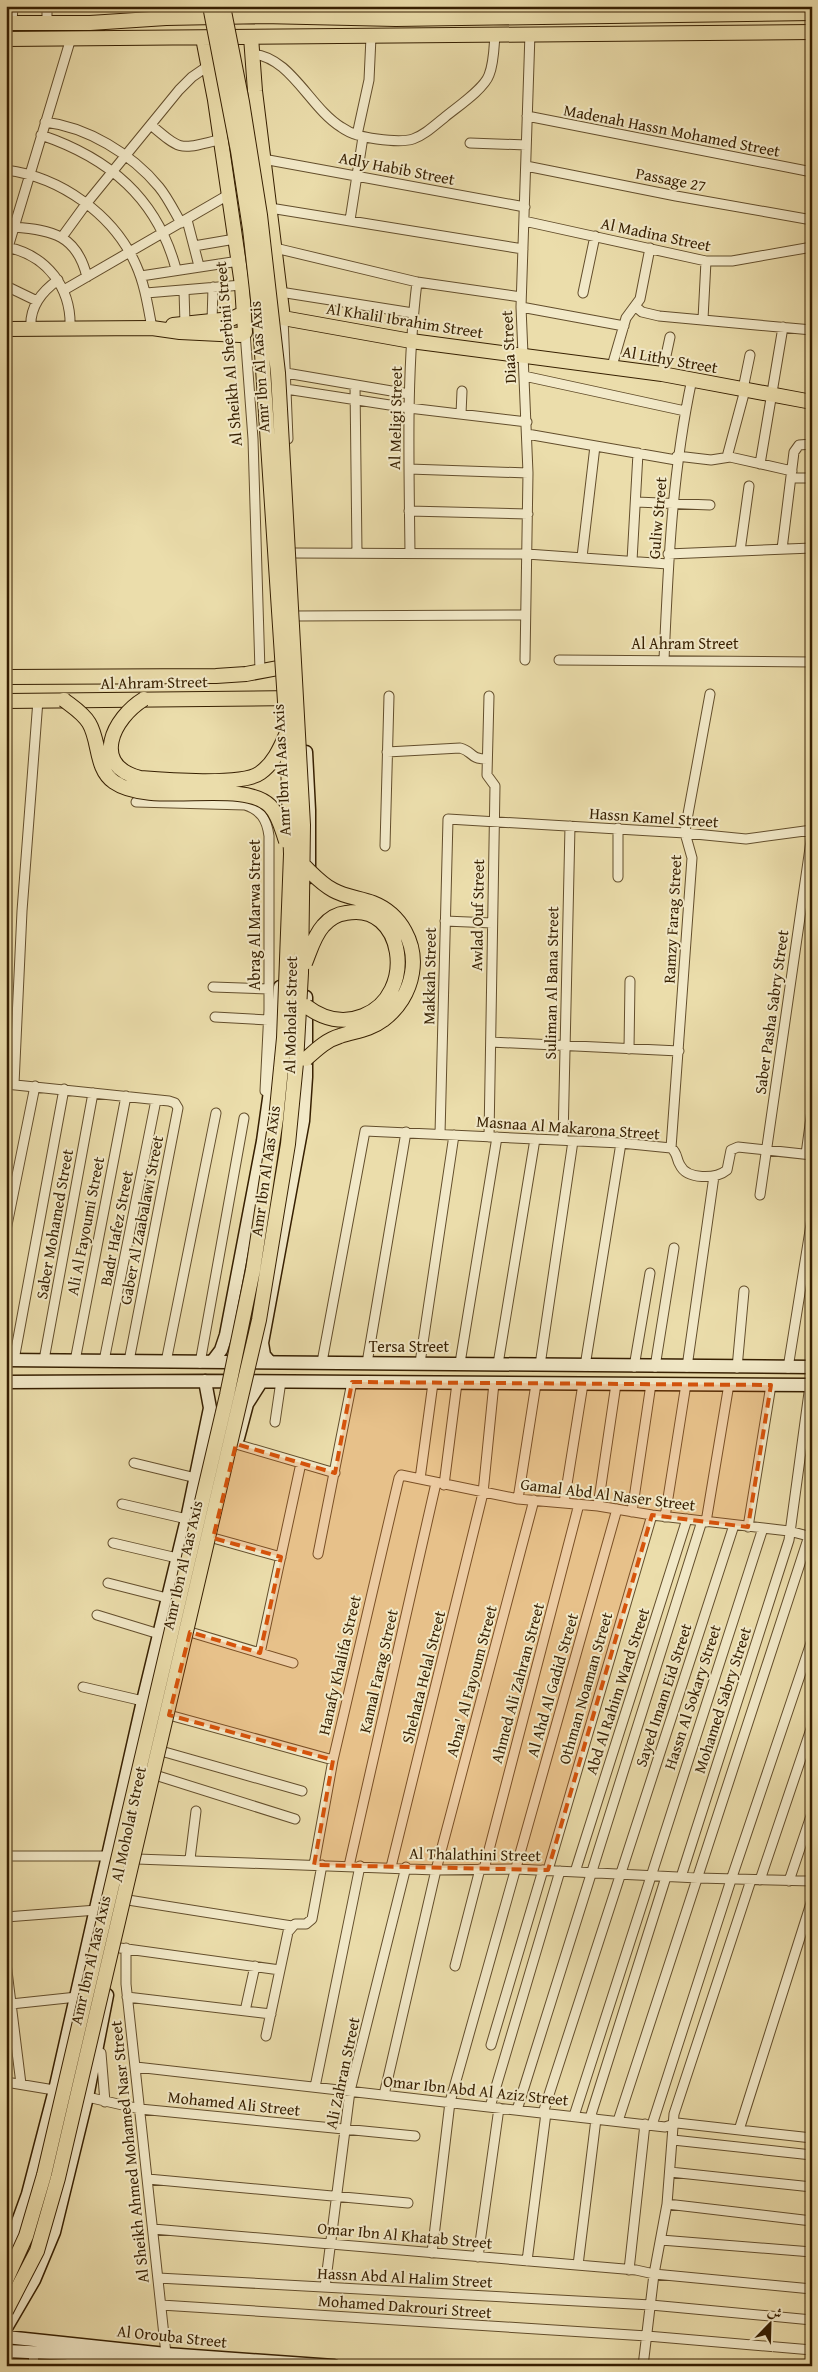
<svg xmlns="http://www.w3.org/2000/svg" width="818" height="2372" font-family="'Gentium Book Plus',Amiri,serif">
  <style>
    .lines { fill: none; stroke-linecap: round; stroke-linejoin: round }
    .street-casing { stroke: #634e2c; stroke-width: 11 }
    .secondary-casing { stroke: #361f01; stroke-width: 15 }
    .primary-casing { stroke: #361f01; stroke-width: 16 }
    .street { stroke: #f2e9c8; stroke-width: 9 }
    .secondary { stroke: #f2e9c8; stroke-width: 12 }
    .primary { stroke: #ebddab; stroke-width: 14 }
    .primary-bridge-casing { stroke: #361f01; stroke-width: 16; stroke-linecap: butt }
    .primary-bridge { stroke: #ebddab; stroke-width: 14 }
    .marked { fill: #d6530b; fill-opacity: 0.2; stroke: #d6530b; stroke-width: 4; stroke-dasharray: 10 6; stroke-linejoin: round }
    .labels { text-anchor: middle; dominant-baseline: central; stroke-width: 4; stroke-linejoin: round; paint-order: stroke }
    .street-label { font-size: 16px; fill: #361f01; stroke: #f2e9c8 }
  </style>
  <rect width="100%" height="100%" fill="#ebddab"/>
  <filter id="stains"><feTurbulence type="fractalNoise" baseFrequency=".004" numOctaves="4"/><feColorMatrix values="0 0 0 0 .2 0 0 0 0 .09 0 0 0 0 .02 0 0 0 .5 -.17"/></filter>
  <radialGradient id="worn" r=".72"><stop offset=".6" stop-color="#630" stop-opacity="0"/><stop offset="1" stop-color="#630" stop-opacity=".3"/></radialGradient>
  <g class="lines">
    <defs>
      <path id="street" d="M250 6 261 16
        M166 18 170 6
        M451 18V6
        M396 19 397 6
        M12 23 13 6
        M47 23V6
        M252 54C290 56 310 108 341 127 352 135 364 137 377 139 414 144 417 140 445 117 457 107 484 89 489 75 494 63 494 47 495 34
        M527 116 812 172
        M45 122C87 127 132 154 159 187 168 198 174 211 181 223
        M151 125C183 152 179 149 219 140
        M41 135C109 158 157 198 176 269
        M357 135 369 80 371 37
        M470 143 526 145
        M263 159 525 207
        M526 166 676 196 812 220
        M6 170C61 177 114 215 136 265 145 285 148 307 152 328
        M270 208 523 249
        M187 220 199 266
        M350 220 363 137
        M524 221 706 261H732L812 247
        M14 227C52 230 77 235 87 277
        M62 237 86 204 179 90 192 77 208 66
        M194 246 235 239
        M6 247C47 255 72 288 70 329
        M275 248 417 282 521 297
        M6 254 71 38
        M141 276 239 261
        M6 286 37 301
        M64 290 228 195
        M184 290 185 324
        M280 292 413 313
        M146 293 242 285
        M583 293 595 236
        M521 307 624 326
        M636 307 642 312 659 316 812 330
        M283 318 288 439
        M703 319 706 261
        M212 322 213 287
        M31 329C29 307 41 292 58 280
        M245 332 253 439 260 671
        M612 366 626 318 640 299 650 248
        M286 373 409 394
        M662 374 670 337
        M524 376 685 411
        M355 385 357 553
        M286 389 409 408 527 422
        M743 389 750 355
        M461 414 462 391
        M527 434 676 460
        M677 456 711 460 730 457 792 471
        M727 457 745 390
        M760 464 783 327
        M409 469 528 473
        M791 478H812
        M636 502 710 505
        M409 511 528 514
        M782 549 794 452 799 445 812 444
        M740 551 749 486
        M293 553 527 554 668 564
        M410 553C409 463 406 372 417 282
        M668 554 812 548
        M582 557 595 446
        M632 561 638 453
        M295 616 525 615
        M525 660 528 473 521 307 530 33
        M559 660 812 662
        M664 660C668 566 672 472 692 379
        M489 696 487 775 495 786 489 1137
        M387 752 460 748C473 751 469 759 487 759
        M136 802 245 805C261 810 267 820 269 836V1010L265 1091
        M385 846 389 696
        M618 877V828
        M445 921 492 923
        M213 987 268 989
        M215 1017 268 1020
        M491 1042 679 1051
        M629 1049 630 981
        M6 1084 169 1101 175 1103 178 1108 129 1361
        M14 1084 22 911 38 700
        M440 1134 448 819 685 833 746 839 812 830
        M563 1140 570 826
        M671 1148 692 858 685 833 686 825 710 694
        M806 1154 812 1110
        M760 1195 812 834
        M6 1230 35 1086
        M14 1360 64 1089
        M44 1360 93 1093
        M75 1361 126 1096
        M104 1361 156 1100
        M166 1362 216 1113
        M322 1362 365 1131 621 1143 671 1148C678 1153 676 1159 680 1165 687 1180 716 1179 727 1170L731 1150 738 1147 812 1155
        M200 1363 244 1118
        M367 1363 406 1132
        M420 1363 454 1135
        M460 1363 497 1137
        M498 1364 535 1139
        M540 1365 573 1141
        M585 1366 621 1143
        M634 1367 650 1273
        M655 1367 674 1248
        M687 1367 714 1176
        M737 1368 744 1291
        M788 1368 812 1218
        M275 1422 281 1381
        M236 1444 335 1473
        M134 1463 196 1478
        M420 1479 433 1383
        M444 1485 457 1383
        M518 1499 536 1384
        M564 1503 583 1384
        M122 1504 187 1519
        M598 1506 616 1384
        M632 1512 651 1384
        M665 1517 686 1384
        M706 1522 729 1384
        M748 1527 771 1385
        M213 1538 281 1557
        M113 1543 177 1558
        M318 1554 352 1382
        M108 1583 167 1598
        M97 1615 159 1634
        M190 1632 293 1663
        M260 1653 301 1463
        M83 1687 143 1701
        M169 1715 333 1760
        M161 1751 302 1791
        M155 1775 295 1819
        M6 1856H108
        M137 1859 436 1870 516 1869 698 1878 812 1881
        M190 1859 196 1811
        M314 1865 333 1760 399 1478 401 1475 518 1499 598 1506 652 1515 789 1531 812 1537
        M349 1866 436 1483
        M391 1867 483 1493 494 1383
        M484 1869 579 1504
        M548 1870 652 1515
        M575 1872 687 1519
        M681 1877 789 1540 810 1385
        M760 1880 812 1726
        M789 1881 812 1813
        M128 1900 292 1926
        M6 1917 97 1910
        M120 1948 280 1970
        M126 1948V1984L166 2354 168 2358
        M6 1963 21 2084
        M455 1966 480 1869
        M127 1997 271 2014
        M11 2004 77 1997
        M245 2011 255 1966
        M266 2036 288 1932 295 1924H306L312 1919 322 1865
        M491 2045 543 1870
        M101 2053 105 2102
        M136 2067 665 2127 677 2123 812 2138
        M6 2082 60 2091
        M315 2087 360 1866
        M384 2095 436 1870 534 1500
        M83 2096 140 2109 415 2136
        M490 2107 560 1871
        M517 2110 702 1521
        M543 2113 734 1525
        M574 2116 763 1528
        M590 2118 666 1877
        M618 2121 809 1536
        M652 2125 731 1880 812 1640
        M739 2130 812 1900
        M673 2140 812 2155
        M670 2172 812 2187
        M148 2179 408 2203
        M667 2204 812 2221
        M153 2229 636 2270 654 2274 812 2289
        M661 2240 812 2252
        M432 2253 450 2102 617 1509
        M478 2257 499 2108
        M527 2261 546 2113
        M578 2265 596 2119
        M629 2270 645 2124
        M158 2278 651 2305 812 2320
        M325 2287 350 2091 406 1867
        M161 2305 647 2336 812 2350
        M33 2366 34 2352
        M70 2366 72 2354
        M643 2366 654 2274 667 2204 674 2114 751 1880"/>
      <path id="secondary" d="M306 752 309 810V877
        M6 1360 812 1367
        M269 1361 264 1355 262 1343 303 1121 306 1077V997
        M212 1362 221 1350 226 1335 263 1141 274 1063 280 987
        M6 1382 205 1381 812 1385
        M238 1438 247 1404 261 1382
        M6 2255 28 2194 55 2090 143 1701 187 1519 210 1408 205 1381
        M6 2328 34 2280 54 2232 87 2097 107 1995
        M6 2337 166 2354 334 2366
        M6 2351 72 2354 178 2366"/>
      <path id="primary" d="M6 23H90L166 18 262 16 396 19 812 13
        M251 37 255 91 283 318 411 341 662 374 812 402
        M6 39 812 32
        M173 325 231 319 244 313
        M6 329 152 328 180 332 240 335 245 332 242 285 215 100 203 38
        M6 677 216 676 246 674 294 665
        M6 701 295 698"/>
    </defs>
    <!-- street casing -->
    <use href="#street" class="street-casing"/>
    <!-- secondary casing -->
    <use href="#secondary" class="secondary-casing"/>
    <!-- primary casing -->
    <use href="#primary" class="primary-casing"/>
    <!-- street -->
    <use href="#street" class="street"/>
    <!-- secondary -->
    <use href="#secondary" class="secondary"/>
    <!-- primary -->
    <use href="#primary" class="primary"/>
    <defs>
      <path id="primary-bridge" d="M144 699C113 718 90 765 140 778 164 780 243 786 260 773 273 764 280 749 286 735
        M64 700C73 707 83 713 89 723 100 741 95 769 114 782 151 808 242 778 270 806 279 815 282 830 286 841
        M301 863C311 872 321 884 333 890 345 897 360 898 373 903 401 914 417 944 412 973 409 992 398 1009 383 1020 370 1030 355 1031 340 1036 326 1040 316 1050 306 1059
        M305 963C310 951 314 936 323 926 329 919 337 914 346 913 404 901 418 995 363 1016 343 1024 323 1019 306 1006
        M6 2280 26 2236 44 2175 227 1395 253 1270 276 1119 284 1038 291 854 287 732 259 308 250 229 238 151 210 6
        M6 2311 37 2251 58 2178 259 1320 288 1144 296 1063 301 973 303 825 278 373 260 215 242 102 223 6"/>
    </defs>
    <!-- primary-bridge casing -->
    <use href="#primary-bridge" class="primary-bridge-casing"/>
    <!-- primary-bridge -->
    <use href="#primary-bridge" class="primary-bridge"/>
  </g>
  <!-- marked area -->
  <path class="marked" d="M352 1382 771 1385 748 1527 652 1515 548 1870 314 1865 333 1760 169 1715 190 1632 260 1653 281 1557 213 1538 236 1444 335 1473Z"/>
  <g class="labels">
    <!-- street labels -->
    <g class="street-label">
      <text transform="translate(672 130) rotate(11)">Madenah Hassn Mohamed Street</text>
      <text transform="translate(397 168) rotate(11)">Adly Habib Street</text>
      <text transform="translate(671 179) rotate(11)">Passage 27</text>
      <text transform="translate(656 234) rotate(12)">Al Madina Street</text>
      <text transform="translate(405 320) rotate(9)">Al Khalil Ibrahim Street</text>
      <text transform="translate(508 347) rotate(-93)">Diaa Street</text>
      <text transform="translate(228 354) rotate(-95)">Al Sheikh Al Sherbini Street</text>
      <text transform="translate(670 359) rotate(10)">Al Lithy Street</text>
      <text transform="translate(259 367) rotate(-94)">Amr Ibn Al Aas Axis</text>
      <text transform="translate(395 418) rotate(-89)">Al Meligi Street</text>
      <text transform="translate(657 518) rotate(-85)">Guliw Street</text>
      <text x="685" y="643">Al Ahram Street</text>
      <text transform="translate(154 682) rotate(-1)">Al Ahram Street</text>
      <text transform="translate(281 770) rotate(-93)">Amr Ibn Al Aas Axis</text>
      <text transform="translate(654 817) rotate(4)">Hassn Kamel Street</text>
      <text transform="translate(254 915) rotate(-90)">Abrag Al Marwa Street</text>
      <text transform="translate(477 915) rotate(-89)">Awlad Ouf Street</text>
      <text transform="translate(672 919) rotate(-87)">Ramzy Farag Street</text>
      <text transform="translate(429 976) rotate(-89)">Makkah Street</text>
      <text transform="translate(551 983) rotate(-89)">Suliman Al Bana Street</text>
      <text transform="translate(771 1012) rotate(-82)">Saber Pasha Sabry Street</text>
      <text transform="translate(290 1015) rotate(-89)">Al Moholat Street</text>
      <text transform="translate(568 1127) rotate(4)">Masnaa Al Makarona Street</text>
      <text transform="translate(265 1171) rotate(-82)">Amr Ibn Al Aas Axis</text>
      <text transform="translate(141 1220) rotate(-79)">Gaber Al Zaabalawi Street</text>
      <text transform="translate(54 1224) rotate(-80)">Saber Mohamed Street</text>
      <text transform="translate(85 1226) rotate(-79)">Ali Al Fayoumi Street</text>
      <text transform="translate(116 1228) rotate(-79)">Badr Hafez Street</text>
      <text x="409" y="1346">Tersa Street</text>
      <text transform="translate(608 1494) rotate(7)">Gamal Abd Al Naser Street</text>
      <text transform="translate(182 1565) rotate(-77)">Amr Ibn Al Aas Axis</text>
      <text transform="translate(339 1665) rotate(-77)">Hanafy Khalifa Street</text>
      <text transform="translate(378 1671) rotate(-77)">Kamal Farag Street</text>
      <text transform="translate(423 1677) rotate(-76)">Shehata Helal Street</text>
      <text transform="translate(471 1681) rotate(-75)">Abna' Al Fayoum Street</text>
      <text transform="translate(517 1683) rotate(-75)">Ahmed Ali Zahran Street</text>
      <text transform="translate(552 1685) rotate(-74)">Al Ahd Al Gadid Street</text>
      <text transform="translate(585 1688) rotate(-74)">Othman Noaman Street</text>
      <text transform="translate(617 1691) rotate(-72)">Abd Al Rahim Ward Street</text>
      <text transform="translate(663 1695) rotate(-72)">Sayed Imam Eid Street</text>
      <text transform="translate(692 1697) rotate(-72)">Hassn Al Sokary Street</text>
      <text transform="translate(722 1700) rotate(-72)">Mohamed Sabry Street</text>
      <text transform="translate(128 1824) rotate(-78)">Al Moholat Street</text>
      <text transform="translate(475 1854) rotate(1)">Al Thalathini Street</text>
      <text transform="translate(90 1960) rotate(-77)">Amr Ibn Al Aas Axis</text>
      <text transform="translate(342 2073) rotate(-78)">Ali Zahran Street</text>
      <text transform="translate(476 2090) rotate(6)">Omar Ibn Abd Al Aziz Street</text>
      <text transform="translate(234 2103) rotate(6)">Mohamed Ali Street</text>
      <text transform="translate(129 2152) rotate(-96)">Al Sheikh Ahmed Mohamed Nasr Street</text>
      <text transform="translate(405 2235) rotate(5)">Omar Ibn Al Khatab Street</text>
      <text transform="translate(405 2277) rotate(3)">Hassn Abd Al Halim Street</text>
      <text transform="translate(405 2306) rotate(4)">Mohamed Dakrouri Street</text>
      <text transform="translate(172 2336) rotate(6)">Al Orouba Street</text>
    </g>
  </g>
  <!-- margin -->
  <rect width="818" height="2372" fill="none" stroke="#ebddab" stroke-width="25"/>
  <rect x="8" y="8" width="803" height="2357" fill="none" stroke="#361f01" stroke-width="2.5"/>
  <rect x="12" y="12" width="793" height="2347" fill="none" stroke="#361f01"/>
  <!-- north arrow -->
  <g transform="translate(770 2324) rotate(23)" stroke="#f2e9c8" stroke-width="4" paint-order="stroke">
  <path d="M0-4L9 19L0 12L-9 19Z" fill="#361f01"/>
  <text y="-8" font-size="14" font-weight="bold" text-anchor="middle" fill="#361f01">ش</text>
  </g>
  <rect width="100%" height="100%" filter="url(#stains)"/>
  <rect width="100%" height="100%" fill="url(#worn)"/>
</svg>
